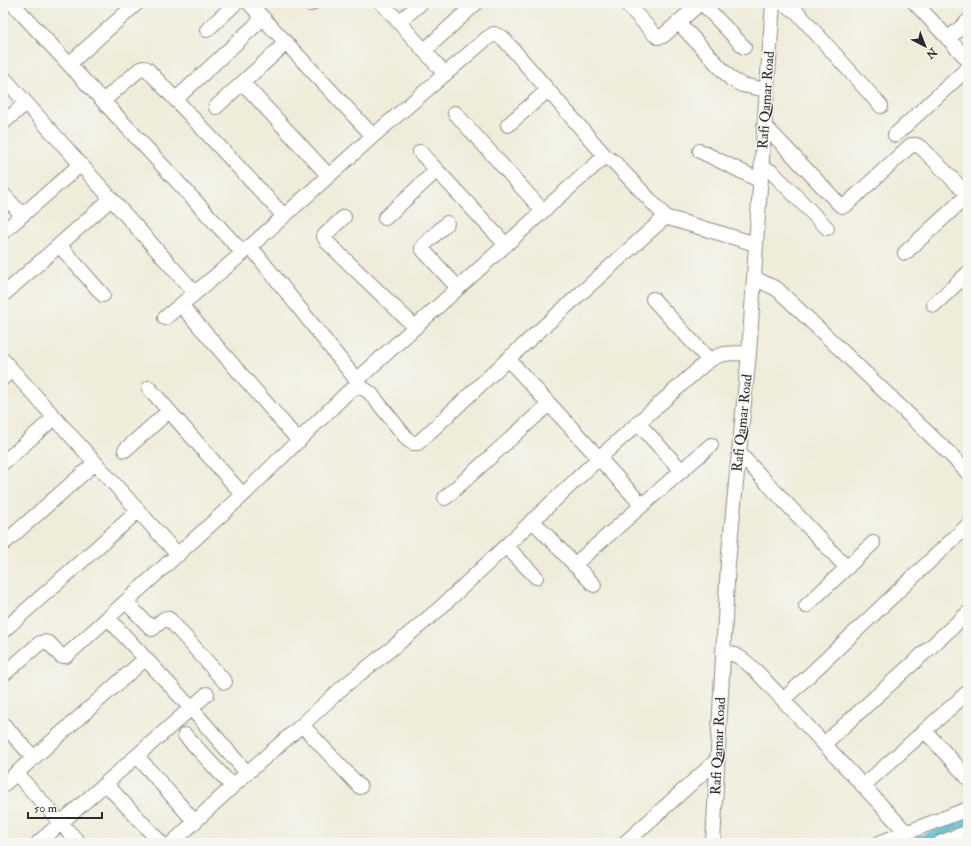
<svg xmlns="http://www.w3.org/2000/svg" width="971" height="846" font-family="'IM FELL Double Pica',serif">
  <style>
    .lines { fill: none; stroke-linecap: round; stroke-linejoin: round }
    .canal { stroke: #52c0c9; stroke-width: 10 }
    .minor-casing { stroke: #8d8c82; stroke-width: 16 }
    .minor { stroke: #fff; stroke-width: 14 }
    .labels { text-anchor: middle; dominant-baseline: central; stroke-width: 3; stroke-linejoin: round; paint-order: stroke }
    .street-label { font-size: 14px; fill: #2b2b2b; stroke: #f6f6f2 }
  </style>
  <rect width="100%" height="100%" fill="#f6f6f2"/>
  <filter id="ink" filterUnits="userSpaceOnUse"><feTurbulence type="fractalNoise" baseFrequency=".025" numOctaves="2"/><feDisplacementMap in="SourceGraphic" scale="8" xChannelSelector="R" yChannelSelector="G"/><feConvolveMatrix kernelMatrix="1 2 1 2 8 2 1 2 1" color-interpolation-filters="sRGB"/></filter>
  <filter id="wash" filterUnits="userSpaceOnUse"><feTurbulence type="fractalNoise" baseFrequency=".012" numOctaves="4" result="noise"/><feDisplacementMap in="SourceGraphic" scale="16" xChannelSelector="R" yChannelSelector="G"/><feGaussianBlur stdDeviation="0.9" result="paint"/><feColorMatrix in="noise" values="0 0 0 0 0 0 0 0 0 0 0 0 0 0 0 0 0 1.4 0 .05"/><feComposite in="paint" operator="in"/></filter>
  <g filter="url(#wash)">
    <rect width="100%" height="100%" fill="#efecd9"/>
    <g class="lines">
      <!-- canal -->
      <path class="canal" d="M914 843 968 821"/>
    </g>
  </g>
  <g filter="url(#ink)">
    <g class="lines">
      <defs>
        <path id="minor" d="M12 3 103 101 243 253
          M249 3 373 136
          M382 3 445 74
          M626 3 655 35 658 37 663 36 700 3
          M702 3 744 47
          M783 3 797 12 881 106
          M915 3 968 60
          M310 4 312 3
          M399 22 421 3
          M678 22 731 79 742 85 767 90
          M207 30 236 3
          M948 39 968 21
          M424 51 476 3
          M69 64 137 3
          M3 77 195 293
          M243 83 329 176
          M176 99 263 18
          M103 101 140 69 144 68 147 69 284 216
          M216 107 286 43
          M455 113 543 211
          M3 123 26 103
          M508 125 548 90
          M765 126 840 205 843 206 846 205 911 145H916L922 148 968 195
          M895 135 968 68
          M700 151 761 181
          M420 152 506 245
          M762 167 772 172 827 228
          M3 194 22 215
          M344 217 327 233 324 236 327 242 415 327
          M385 218 437 170
          M447 223 424 245 422 248 424 251 458 288
          M3 232 81 164
          M59 245 103 295
          M250 246 362 387
          M905 253 968 195
          M754 278 777 289 951 455 968 473
          M3 295 111 199
          M653 299 709 360
          M181 305 299 441
          M934 305 968 273
          M165 318 243 253 373 136 486 39 494 34 503 38 606 157
          M508 359 642 505
          M3 360 178 555
          M3 378 12 370
          M357 380 543 211 602 159C607 157 609 158 614 162L667 218
          M149 388 243 495
          M638 423 682 471
          M125 450 169 411
          M739 453 847 568
          M3 463 54 418
          M445 498 549 404
          M532 520 594 585
          M3 544 95 463
          M506 546 536 577
          M574 565 711 445
          M126 602 152 629 164 619 167 618 170 620 225 682
          M806 606 873 543
          M108 618 191 708 247 773
          M3 631 138 511
          M723 652C739 653 748 664 759 674L906 832
          M3 675 40 643 44 642 49 643 61 656H66L243 495 347 393C357 385 363 386 372 395L408 440 413 443H418L508 359 662 220 667 218 672 219 756 244
          M783 700 968 525
          M3 724 34 758
          M302 725 360 787
          M925 731 968 778
          M185 735 232 786
          M824 744 968 613
          M137 756 194 821
          M16 773 79 843
          M106 784 161 843
          M3 785 145 659
          M863 786 968 692
          M38 843 207 694
          M172 843 247 773 302 725 343 687 396 645 438 610 599 458 702 366C719 352 728 353 749 353
          M625 843 717 760
          M713 843 728 563 749 353 754 278 756 244 773 3
          M879 843 968 809
          M940 843 968 832"/>
      </defs>
      <!-- minor casing -->
      <use href="#minor" class="minor-casing"/>
      <!-- minor -->
      <use href="#minor" class="minor"/>
    </g>
  </g>
  <g class="labels">
    <!-- street labels -->
    <g class="street-label">
      <text transform="translate(766 100) rotate(-86)">Rafi Qamar Road</text>
      <text transform="translate(742 423) rotate(-84)">Rafi Qamar Road</text>
      <text transform="translate(718 746) rotate(-87)">Rafi Qamar Road</text>
    </g>
  </g>
  <!-- margin -->
  <rect width="971" height="846" fill="none" stroke="#f6f6f2" stroke-width="16"/>
  <!-- north arrow -->
  <g transform="translate(925 46) rotate(138)" stroke="#f6f6f2" stroke-width="3" paint-order="stroke">
  <path d="M0-3L7 15L0 10L-7 15Z" fill="#2b2b2b"/>
  <text y="-6" font-size="11" font-weight="bold" text-anchor="middle" fill="#2b2b2b">N</text>
  </g>
  <!-- scale -->
  <path d="M28 812v6h74v-6" fill="none" stroke="#2b2b2b" stroke-width="2"/>
  <text x="34" y="812" font-size="12" fill="#2b2b2b" stroke="#f6f6f2" stroke-width="3" paint-order="stroke">50 m</text>
</svg>
